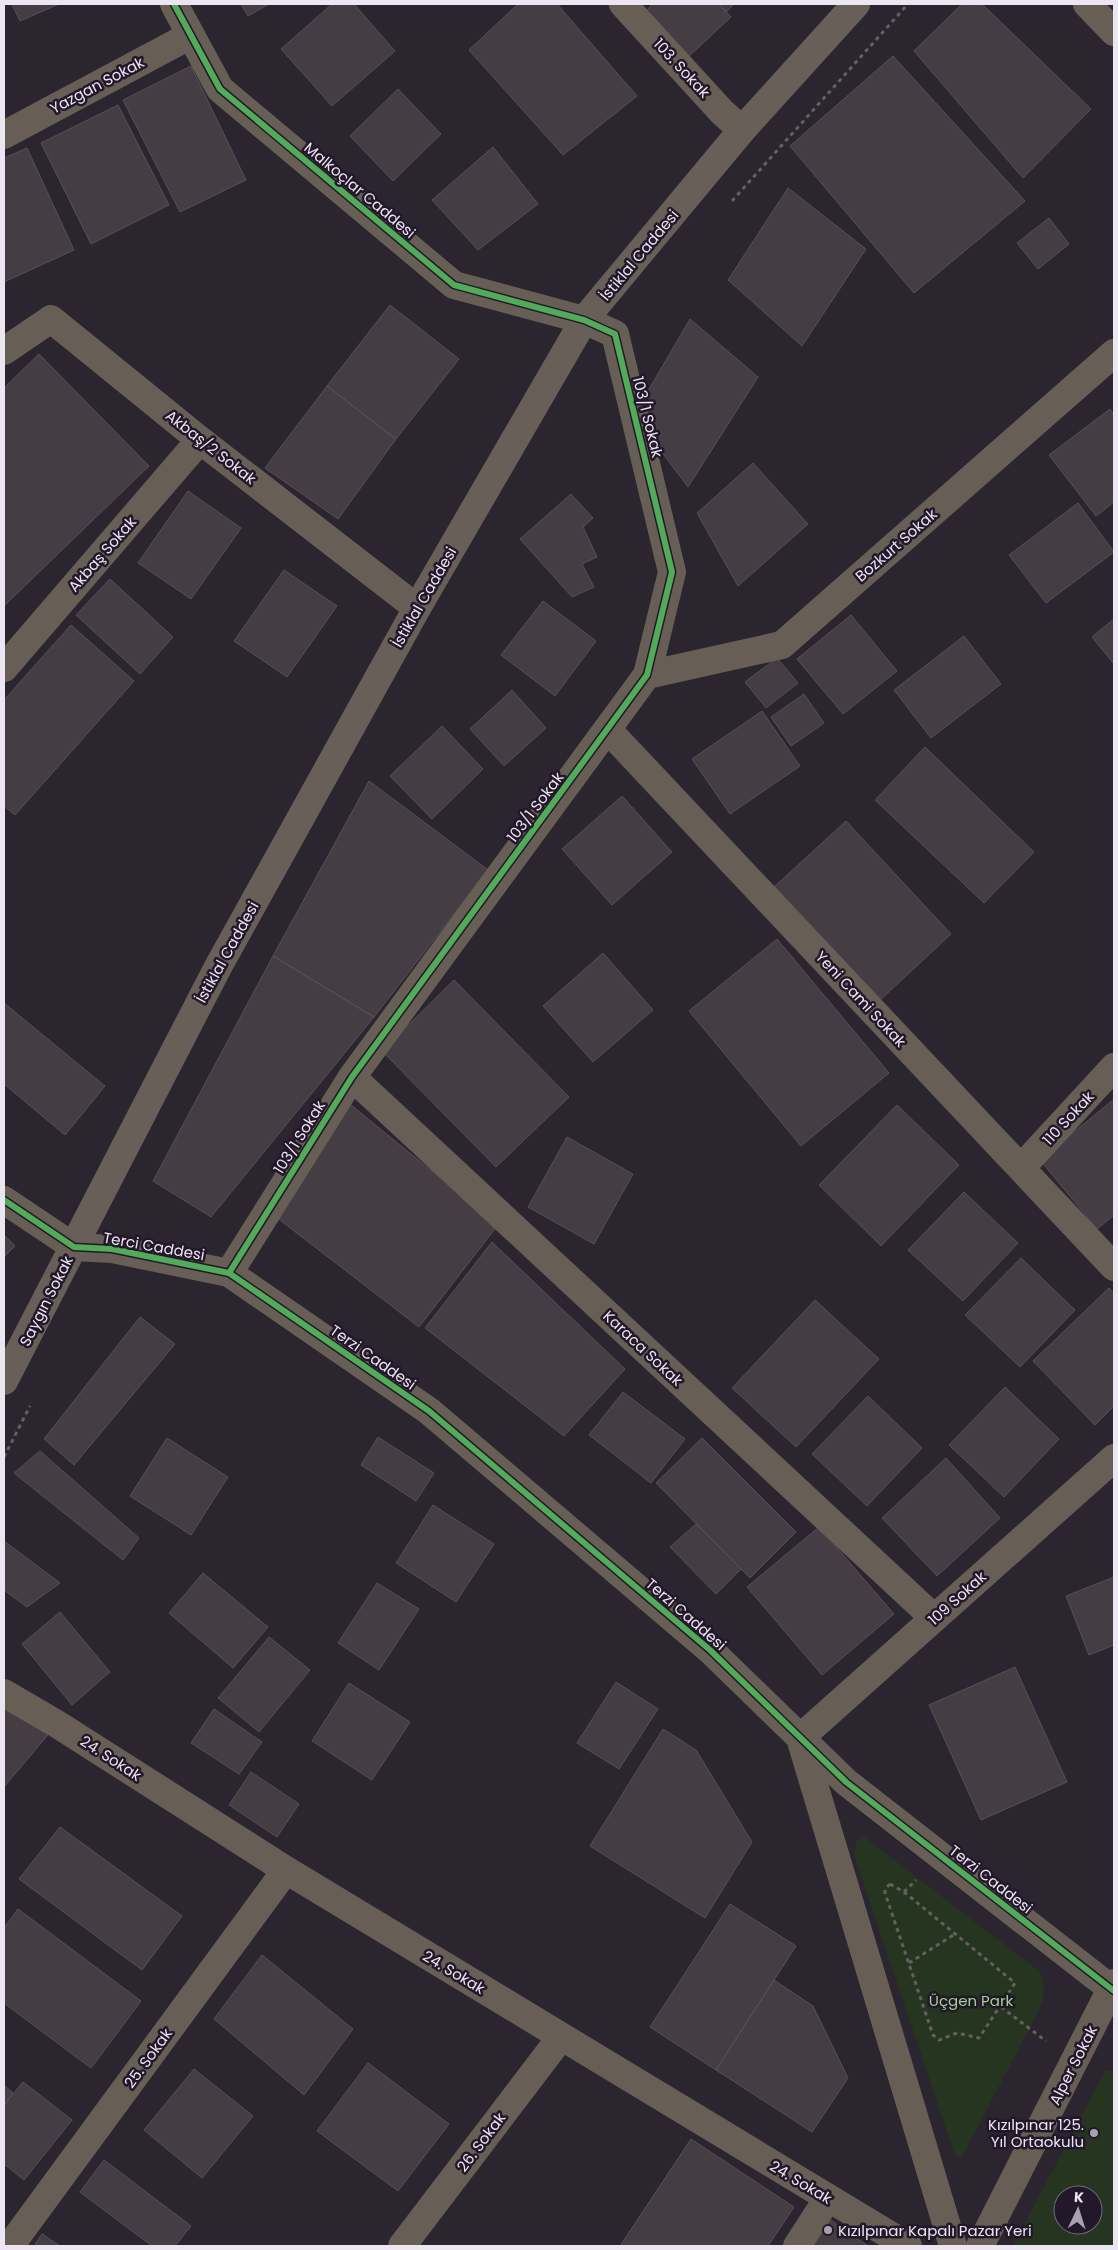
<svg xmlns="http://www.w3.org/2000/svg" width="1118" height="2250" font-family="Poppins,sans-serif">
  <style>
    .green { fill: #253520; fill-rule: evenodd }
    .building { fill: #443d44; stroke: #585057 }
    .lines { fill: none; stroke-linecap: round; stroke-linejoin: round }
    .path { stroke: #655f5e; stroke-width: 3; stroke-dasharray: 4 4; stroke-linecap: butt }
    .minor { stroke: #675f56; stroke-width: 28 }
    .major { stroke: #686058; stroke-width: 28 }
    .cycleway-casing { stroke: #23182a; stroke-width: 9 }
    .cycleway { stroke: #51ab58; stroke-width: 6 }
    .poi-dot { fill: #a8a2ae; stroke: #23182a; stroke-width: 2 }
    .labels { text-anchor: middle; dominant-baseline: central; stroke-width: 5; stroke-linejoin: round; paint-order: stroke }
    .street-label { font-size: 15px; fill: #ece5f2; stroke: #23182a }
    .park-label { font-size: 15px; fill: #a0d290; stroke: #23182a }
    .poi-label { font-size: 15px; fill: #ece5f2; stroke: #23182a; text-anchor: end }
  </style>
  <rect width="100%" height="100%" fill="#2b2530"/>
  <!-- green -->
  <path class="green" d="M863 1836 1039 1971C1046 1980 1044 1993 1042 2004L961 2159 955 2155 854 1855 856 1842Z
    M1114 2069V2246H1013L1105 2071ZM1063 2195H1093V2225H1063Z"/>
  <!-- building -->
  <path class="building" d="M12 4H59L20 21Z
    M241 4H269L248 16Z
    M332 4H354L395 51 332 106 281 49Z
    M518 4H557L637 96 563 155 469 50Z
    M652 4H719L731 17 686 59 646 12Z
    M719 4H734L726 12Z
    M962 4H982L1091 109 1023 178 914 51Z
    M893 56 1025 201 914 293 790 146Z
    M191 66 246 180 180 212 123 100Z
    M398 89 441 134 393 181 350 136Z
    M118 105 169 205 91 244 41 143Z
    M493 147 538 204 478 250 432 200Z
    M27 148 74 250 4 282V158Z
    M788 188 866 249 802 346 728 280Z
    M1049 218 1069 244 1038 269 1017 243Z
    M390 305 459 359 396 439 327 386Z
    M690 319 758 377 688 487 634 415Z
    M39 354 149 466 4 606V388Z
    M327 386 396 439 338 519 265 468Z
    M1110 409 1114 415V502L1096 516 1049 455Z
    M753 463 808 524 738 586 697 513Z
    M188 491 241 528 191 599 138 563Z
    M571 494 593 518 583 527 597 557 582 564 594 587 572 597 520 539Z
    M1078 503 1114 552 1046 603 1009 555Z
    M284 570 337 606 287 677 234 641Z
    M110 579 173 637 140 674 76 615Z
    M543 601 596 641 555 696 501 655Z
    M851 615 897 671 843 714 797 659Z
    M1114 619V664L1092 637Z
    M71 625 134 681 15 815 4 806V700Z
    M964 636 1001 684 931 738 894 690Z
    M777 658 798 683 766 708 745 682Z
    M512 690 546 728 504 766 470 729Z
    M804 694 824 723 791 746 771 717Z
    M762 711 800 766 730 814 692 759Z
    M442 726 483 769 432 819 390 776Z
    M925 747 1034 852 984 903 875 800Z
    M369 781 488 870 374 1017 273 956Z
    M622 796 672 852 612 905 562 849Z
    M846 821 951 934 878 1002 773 888Z
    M777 939 889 1073 801 1146 689 1011Z
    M603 953 653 1010 593 1062 543 1006Z
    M273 956 374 1017 211 1217 153 1181Z
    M454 980 569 1097 496 1167 382 1051Z
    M4 1003 105 1086 65 1135 4 1084Z
    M1114 1099V1215L1097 1229 1040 1160Z
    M345 1100 498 1225 419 1327 272 1214Z
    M897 1105 959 1165 881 1246 819 1185Z
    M567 1137 633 1174 594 1244 528 1207Z
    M964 1192 1018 1243 963 1301 908 1250Z
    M4 1235 15 1246 4 1257Z
    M492 1242 625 1369 564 1436 425 1328Z
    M1021 1258 1075 1310 1020 1367 965 1315Z
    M1109 1288 1114 1294V1406L1095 1425 1033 1361Z
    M815 1300 879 1359 796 1447 732 1388Z
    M140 1317 175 1344 74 1465 44 1439Z
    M1005 1387 1059 1439 1004 1497 949 1445Z
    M623 1392 685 1439 651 1483 589 1435Z
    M868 1396 922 1448 867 1506 812 1454Z
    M378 1437 434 1473 416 1501 361 1465Z
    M167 1438 228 1477 191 1535 130 1496Z
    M702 1438 796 1532 750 1578 656 1483Z
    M40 1451 139 1538 123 1560 14 1473Z
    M946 1458 1000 1518 937 1576 882 1518Z
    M433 1505 494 1544 456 1602 396 1563Z
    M696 1524 741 1569 716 1594 670 1547Z
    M819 1527 894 1614 822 1675 747 1587Z
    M4 1541 60 1583 27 1607 4 1590Z
    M203 1573 268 1627 233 1668 169 1613Z
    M1114 1577V1645L1089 1655 1066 1596Z
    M377 1583 419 1609 379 1670 338 1643Z
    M60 1612 110 1672 72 1705 22 1644Z
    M269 1637 310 1670 259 1732 218 1698Z
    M1015 1667 1067 1782 981 1820 929 1705Z
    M616 1682 658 1709 619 1769 577 1743Z
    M349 1683 410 1722 372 1780 312 1741Z
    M4 1693 57 1724 4 1787Z
    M214 1709 262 1742 239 1774 191 1743Z
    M663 1729 696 1750 752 1842 705 1918 590 1846Z
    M251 1772 299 1804 277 1837 229 1805Z
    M60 1827 182 1916 142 1970 19 1879Z
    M730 1904 796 1946 716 2070 650 2027Z
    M18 1909 141 2001 91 2068 4 2003V1928Z
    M262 1955 353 2029 304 2095 214 2019Z
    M774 1980 813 2006 848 2078 812 2132 716 2070Z
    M368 2063 449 2124 398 2191 317 2131Z
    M194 2069 253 2116 202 2178 144 2130Z
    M23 2082 72 2120 24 2180 4 2164V2105Z
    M4 2085 13 2093 4 2105Z
    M691 2139 794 2207 768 2246H620Z
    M104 2160 191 2226 175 2246H152L80 2192Z
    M822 2214 868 2246H801Z
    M42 2234 60 2246H34Z"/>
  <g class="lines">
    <!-- path -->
    <path class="path" d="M732 201 908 4
      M4 1457 30 1406
      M890 1884 904 1892 1015 1983 979 2038 957 2033 939 2040 933 2035 885 1893V1889Z
      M904 1892 916 1880
      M909 1963 955 1934
      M1001 2007 1046 2041"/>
    <!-- minor -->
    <path class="minor" d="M174 4 220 89 454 285 584 320 615 334 672 572 647 675 352 1077 229 1273
      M623 4 722 112 742 130
      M1087 4 1114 32
      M4 135 191 35
      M4 351 51 319 200 440 417 608
      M4 668 200 440
      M647 675 782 645 1114 353
      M608 730 1114 1267
      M352 1077 934 1618
      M1021 1168 1114 1067
      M4 1200 74 1247 112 1249 229 1273 429 1411 710 1650 846 1782 1114 1991
      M4 1693 57 1724 286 1870 908 2246
      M10 2246 286 1870
      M402 2246 561 2037
      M797 2246 828 2198
      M953 2246 800 1738 1114 1458
      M980 2246 1114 1983"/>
    <!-- major -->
    <path class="major" d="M4 1381 218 967 417 608 584 320 742 130 856 4"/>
    <defs>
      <path id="cycleway" d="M174 4 220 89 454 285 584 320 615 334 672 572 647 675 352 1077 229 1273
        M4 1200 74 1247 112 1249 229 1273 429 1411 710 1650 846 1782 1114 1991"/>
    </defs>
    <!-- cycleway casing -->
    <use href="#cycleway" class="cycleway-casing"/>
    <!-- cycleway -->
    <use href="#cycleway" class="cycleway"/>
  </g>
  <!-- markers -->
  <g class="poi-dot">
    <circle cx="1094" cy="2133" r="5"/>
    <circle cx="828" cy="2230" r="5"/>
  </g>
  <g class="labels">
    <!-- street labels -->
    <g class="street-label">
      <text transform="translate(682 68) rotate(47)">103. Sokak</text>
      <text transform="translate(97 85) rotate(-28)">Yazgan Sokak</text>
      <text transform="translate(360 190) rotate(40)">Malkoçlar Caddesi</text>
      <text transform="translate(639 255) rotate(-50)">İstiklal Caddesi</text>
      <text transform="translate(648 417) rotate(76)">103/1 Sokak</text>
      <text transform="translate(211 447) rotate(38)">Akbaş/2 Sokak</text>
      <text transform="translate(896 545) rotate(-41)">Bozkurt Sokak</text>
      <text transform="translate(102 554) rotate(-49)">Akbaş Sokak</text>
      <text transform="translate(424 597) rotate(-60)">İstiklal Caddesi</text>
      <text transform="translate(535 807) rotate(-53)">103/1 Sokak</text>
      <text transform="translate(227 952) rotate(-61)">İstiklal Caddesi</text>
      <text transform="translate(861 999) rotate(47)">Yeni Cami Sokak</text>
      <text transform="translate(1068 1118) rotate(-47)">110 Sokak</text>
      <text transform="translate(299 1137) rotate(-58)">103/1 Sokak</text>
      <text transform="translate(154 1246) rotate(10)">Terci Caddesi</text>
      <text transform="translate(46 1301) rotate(-63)">Saygın Sokak</text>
      <text transform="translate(643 1348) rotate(43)">Karaca Sokak</text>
      <text transform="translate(373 1357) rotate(35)">Terzi Caddesi</text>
      <text transform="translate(957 1598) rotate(-42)">109 Sokak</text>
      <text transform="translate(686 1614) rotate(41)">Terzi Caddesi</text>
      <text transform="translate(111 1758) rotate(33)">24. Sokak</text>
      <text transform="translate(991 1879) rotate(38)">Terzi Caddesi</text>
      <text transform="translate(454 1972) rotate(31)">24. Sokak</text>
      <text transform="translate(148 2058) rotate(-54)">25. Sokak</text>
      <text transform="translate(1073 2065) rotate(-63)">Alper Sokak</text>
      <text transform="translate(481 2142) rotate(-53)">26. Sokak</text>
      <text transform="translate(801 2182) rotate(31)">24. Sokak</text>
    </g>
    <!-- park labels -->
    <g class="park-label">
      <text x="971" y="2000">Üçgen Park</text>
    </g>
    <!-- poi labels -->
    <g class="poi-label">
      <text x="1084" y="2124">Kızılpınar 125.<tspan x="1084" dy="17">Yıl Ortaokulu</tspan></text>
      <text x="838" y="2230" text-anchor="start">Kızılpınar Kapalı Pazar Yeri</text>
    </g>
  </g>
  <!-- border -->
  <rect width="1118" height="2250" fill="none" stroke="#ece5f2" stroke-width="10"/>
  <!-- north arrow -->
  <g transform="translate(1078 2210) rotate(4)"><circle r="24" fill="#23182a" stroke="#736a7a"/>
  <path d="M0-4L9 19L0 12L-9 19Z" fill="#a8a2ae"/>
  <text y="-8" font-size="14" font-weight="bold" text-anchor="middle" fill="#ece5f2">K</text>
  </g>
</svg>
